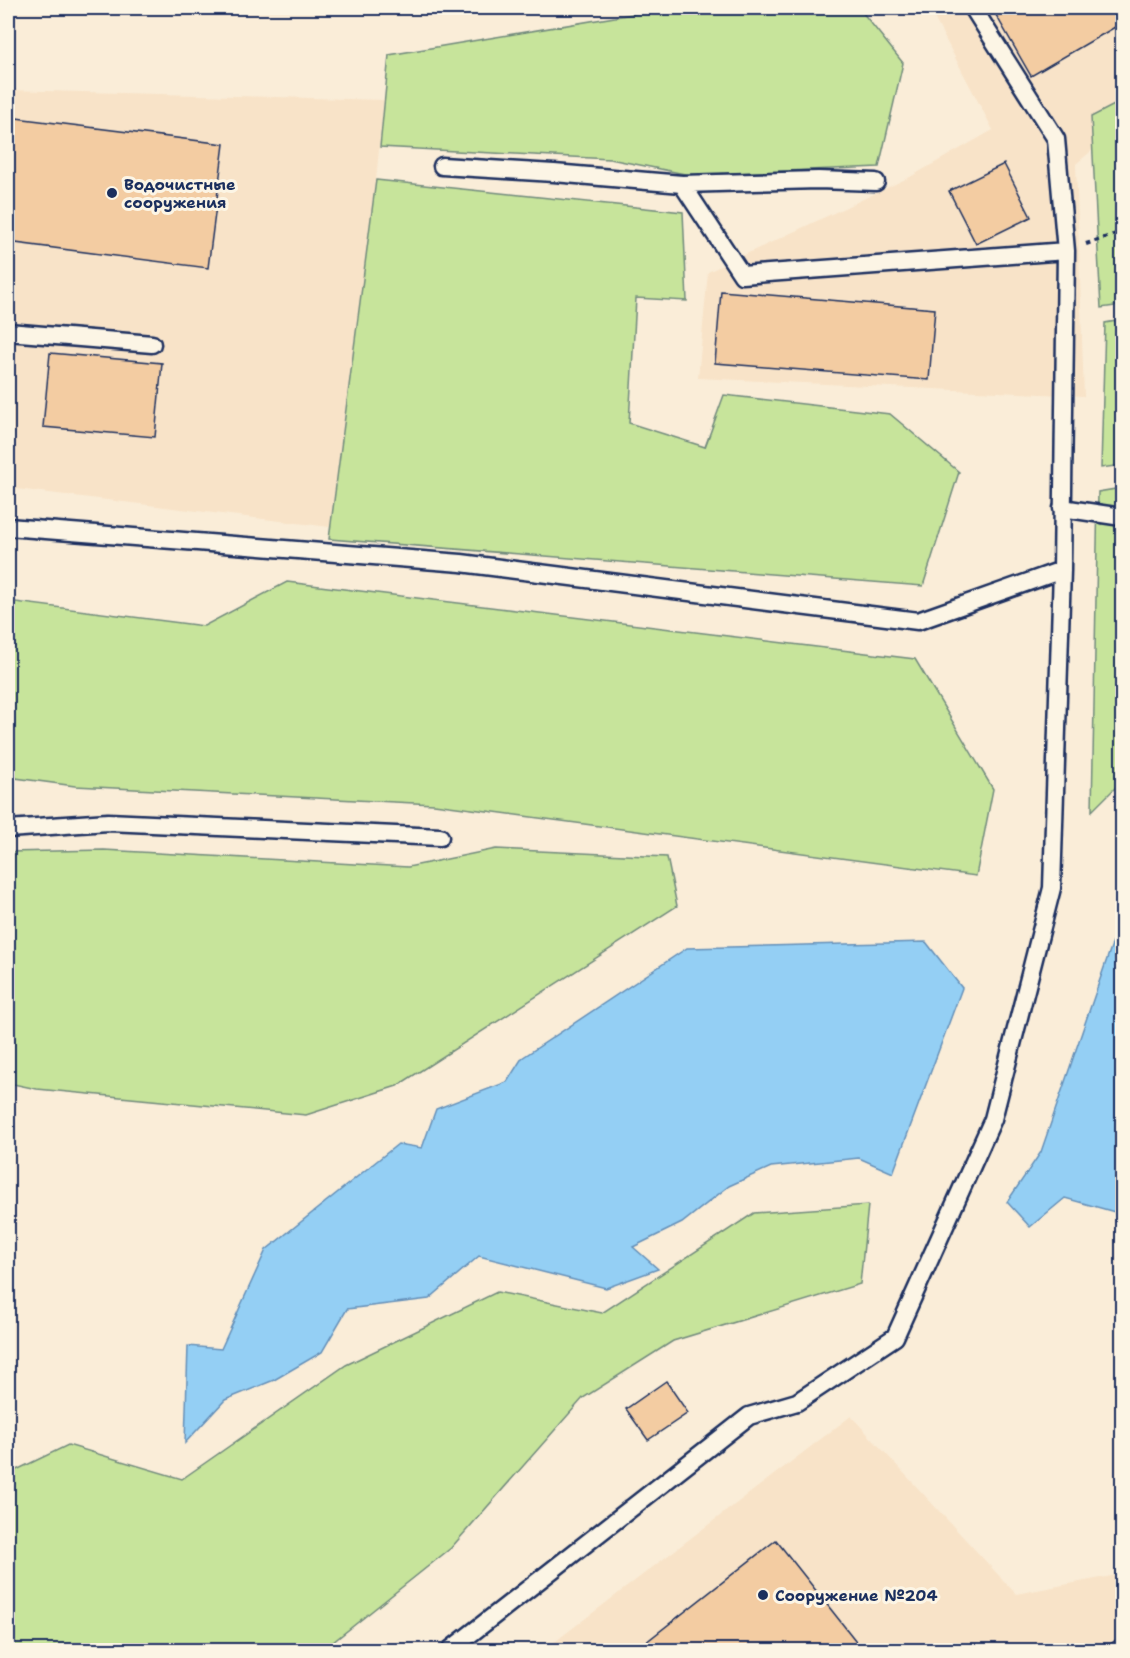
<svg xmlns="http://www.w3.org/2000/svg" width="1130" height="1658" font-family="'Shantell Sans',sans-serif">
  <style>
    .built { fill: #f8e3c8 }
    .green { fill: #c7e49b; stroke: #718a7c; stroke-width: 1.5 }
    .water { fill: #94cff4; stroke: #648fb8; stroke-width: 1.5 }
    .building { fill: #f3cca2; stroke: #1b2f5e; stroke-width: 1.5 }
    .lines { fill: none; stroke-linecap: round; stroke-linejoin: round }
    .lane-casing { stroke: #1b2f5e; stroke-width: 21 }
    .path { stroke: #1b2f5e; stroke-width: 4; stroke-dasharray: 4.5 4.5; stroke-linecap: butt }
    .lane { stroke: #fcf5e5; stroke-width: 16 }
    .poi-dot { fill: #1b2f5e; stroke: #fcf5e5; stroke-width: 2 }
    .labels { text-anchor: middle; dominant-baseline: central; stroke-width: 6; stroke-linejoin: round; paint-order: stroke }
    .poi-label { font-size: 16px; font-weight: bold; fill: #1b2f5e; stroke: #fcf5e5; text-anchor: start }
  </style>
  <rect width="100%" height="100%" fill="#faedd8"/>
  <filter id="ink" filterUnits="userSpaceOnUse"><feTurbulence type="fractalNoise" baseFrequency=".0167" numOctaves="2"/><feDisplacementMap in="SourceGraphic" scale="12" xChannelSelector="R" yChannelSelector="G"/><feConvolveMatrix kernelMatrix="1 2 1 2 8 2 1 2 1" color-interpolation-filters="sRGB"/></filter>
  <g filter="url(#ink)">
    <!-- built -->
    <path class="built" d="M929 8H1122V125L1076 164 1084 396 698 378 708 272 910 177 993 130Z
      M8 90 384 100 376 180 330 527 8 488Z
      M851 1416 1016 1594 1122 1574V1650H544Z"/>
    <!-- green -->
    <path class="green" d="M668 8H859L903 63 879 167 690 175 610 159 380 147 389 55Z
      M1122 101V305L1101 308 1091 117Z
      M376 180 683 212 687 301 636 298 629 423 705 447 724 395 890 414 959 472 923 586 329 539Z
      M1122 320V465L1101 468 1105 323Z
      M1122 488V781L1092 811 1098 492Z
      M287 582 915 659 993 789 976 876 434 804 75 786 8 777V601L204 626Z
      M496 849 667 857 677 906 397 1086 306 1115 37 1089 8 1083V852L104 850 408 867Z
      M868 1205 860 1284 673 1341 583 1398 451 1548 323 1650H8V1474L68 1445 182 1479 346 1365 497 1292 602 1313 754 1213Z"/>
    <!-- water -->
    <path class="water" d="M1122 915V1214L1065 1198 1030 1227 1007 1202 1041 1152Z
      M926 942 962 988 893 1173 859 1158 771 1167 729 1186 682 1223 633 1247 658 1269 606 1288 479 1256 429 1299 347 1309 322 1352 274 1380 225 1400 185 1443 188 1346 221 1349 266 1250 398 1144 422 1148 436 1109 507 1082 522 1058 687 948Z"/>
    <!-- building -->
    <path class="building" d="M992 8H1122V23L1031 76Z
      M8 117 224 144 208 268 8 242Z
      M1004 164 1031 217 976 244 949 191Z
      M721 291 935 309 929 380 715 363Z
      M50 353 162 363 155 437 43 427Z
      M666 1381 688 1413 648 1440 626 1409Z
      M776 1540 863 1650H636Z
      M1121 1636 1122 1638V1650H1103Z"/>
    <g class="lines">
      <defs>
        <path id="lane" d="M442 166 554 173 682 184 818 180 876 182
          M682 184 742 275 1066 251
          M8 332 152 344
          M1062 508 1122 517
          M8 527 461 563 918 621 1062 570
          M8 829 108 822 440 837
          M450 1650 749 1416 797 1402 895 1337 993 1119 1052 888 1062 570 1066 251 1056 139 973 8"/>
      </defs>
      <!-- lane casing -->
      <use href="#lane" class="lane-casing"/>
      <!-- path -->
      <path class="path" d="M1086 244 1122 232"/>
      <!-- lane -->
      <use href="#lane" class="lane"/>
    </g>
  </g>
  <!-- markers -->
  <g class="poi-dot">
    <circle cx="112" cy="193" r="6"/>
    <circle cx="763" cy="1595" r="6"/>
  </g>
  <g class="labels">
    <!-- poi labels -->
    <g class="poi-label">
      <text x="124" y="184">Водочистные<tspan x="124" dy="18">сооружения</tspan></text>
      <text x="775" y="1595">Сооружение №204</text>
    </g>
  </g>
  <!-- margin -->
  <rect width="1130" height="1658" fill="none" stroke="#fcf5e5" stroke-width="30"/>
  <rect x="15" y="15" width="1100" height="1628" fill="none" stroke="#1b2f5e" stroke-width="2" filter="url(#ink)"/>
</svg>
